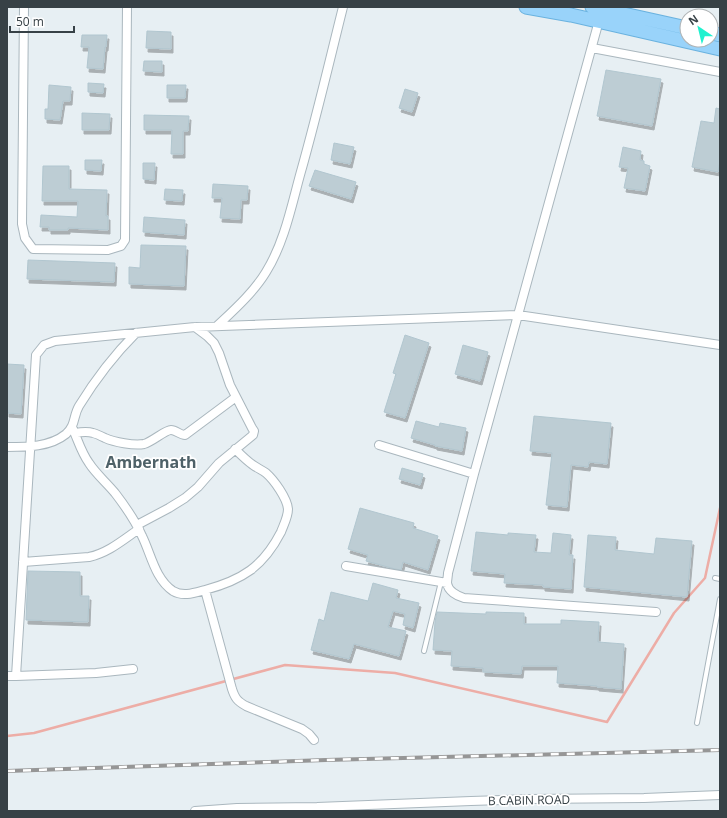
<svg xmlns="http://www.w3.org/2000/svg" width="727" height="818" font-family="'Open Sans',sans-serif">
  <style>
    .lines { fill: none; stroke-linecap: round; stroke-linejoin: round }
    .stream { stroke: #edada6; stroke-width: 2.5 }
    .building { fill: #bdcdd4; stroke: #b1c6cf; filter: url(#shadow) }
    .lane-casing { stroke: #aab7be; stroke-width: 6 }
    .street-casing { stroke: #aab7be; stroke-width: 10 }
    .primary-casing { stroke: #6ab2df; stroke-width: 15 }
    .lane { stroke: #fff; stroke-width: 4 }
    .street { stroke: #fff; stroke-width: 8 }
    .primary { stroke: #99d3fa; stroke-width: 13 }
    .rail-casing { stroke: #969696; stroke-width: 4 }
    .rail { stroke: #fff; stroke-width: 2.5; stroke-dasharray: 8; stroke-linecap: butt }
    .labels { text-anchor: middle; dominant-baseline: central; stroke-width: 3.5; stroke-linejoin: round; paint-order: stroke }
    .street-label { font-size: 12px; fill: #374146; stroke: #fff }
    .district-label { font-size: 16px; font-weight: bold; fill: #4e6168; stroke: #fff }
  </style>
  <defs>
    <filter id="shadow"><feDropShadow dx="2" dy="4" stdDeviation="0" flood-color="#0004"/></filter>
  </defs>
  <rect width="100%" height="100%" fill="#e7eff3"/>
  <g class="lines">
    <!-- stream -->
    <path class="stream" d="M7 736 34 733 285 665 395 673 607 722 674 613 705 578 720 508"/>
  </g>
  <!-- building -->
  <path class="building" d="M147 31 171 32V49L146 48Z
    M82 35H107L106 47H105L103 69 87 68 89 47H81Z
    M144 61H162V72L143 71Z
    M606 70 661 79 652 126 597 116Z
    M88 83 104 84 103 93 88 92Z
    M49 85 71 87 70 101H63L60 120 45 119V109H48Z
    M167 85H186L185 98H167Z
    M405 89 418 93 412 112 399 108Z
    M716 108 720 109V161L718 172 692 167 701 121 714 123Z
    M82 113 110 114 109 130H82Z
    M144 115 189 116 188 131H183V154H171L172 130H144Z
    M334 143 354 147 350 164 331 160Z
    M623 147 641 151 640 160 644 161V164L650 166 645 191 624 188 628 168 619 167Z
    M85 160H102L101 171 85 170Z
    M143 163H155L154 180 143 179Z
    M43 166H69V189L107 190 106 216H108V230L68 228V230H49V227H40L41 215 77 217 78 201H42Z
    M315 170 356 182 351 199 309 186Z
    M213 184 248 186 247 200H241L240 219 220 218 222 198H212Z
    M165 189 183 190 182 201 164 200Z
    M144 217 185 220 184 235 143 232Z
    M141 245 186 246 184 286 129 284V267L140 268Z
    M28 260 115 263 114 282 27 279Z
    M405 335 429 343 405 418 384 412 396 374 393 373Z
    M463 345 488 352 480 381 455 374Z
    M7 364 24 365 21 414 7 413Z
    M534 416 611 423 607 464 589 462 588 467 571 465 567 507 546 505 552 453 530 451Z
    M416 421 439 427 440 423 466 428 462 451 435 446V445L411 438Z
    M402 468 423 474 420 485 399 479Z
    M360 508 414 523 413 528 438 536 428 570 403 562 401 570 395 569 366 561 368 555 348 549Z
    M476 532 508 535V533L536 535 534 552 551 553 553 533 571 535 569 555H573L571 589 543 587V585L504 583 505 574 471 571Z
    M588 535 616 537 615 550 654 554 656 538 692 541 687 597 584 587Z
    M28 571 80 572V596H89L88 622 26 620Z
    M373 583 398 590 396 598 419 603 413 628 403 625 405 614 393 611 388 627 406 631 399 656 354 644 349 659 311 650 319 619 324 621 331 592 368 601Z
    M437 612 486 614V612L524 613V624H561V620L599 622 598 642 624 644 621 689 597 687V686L557 683 558 666H522L521 674 483 672V668L451 666 452 651 433 650 435 622Z"/>
  <g class="lines">
    <defs>
      <path id="lane" d="M715 578 720 579
        M424 651 441 582
        M697 723 720 599"/>
      <path id="street" d="M24 7 22 224 25 238 33 249 108 250 121 246 125 240 127 7
        M600 17 518 315 720 345
        M592 48 720 72
        M217 326C234 310 254 292 266 272 284 243 291 208 300 175 316 119 329 63 343 7
        M72 427C78 440 81 452 89 463 96 474 106 482 115 493 125 506 135 520 142 536 151 554 155 579 173 591 183 597 194 593 205 590 242 580 263 567 281 532 284 524 288 517 288 509 287 498 274 480 266 473 262 470 257 468 253 465 247 461 241 455 235 449
        M75 433C81 432 87 431 93 433 97 434 101 436 105 438 114 442 134 446 144 444 152 442 165 430 171 430 176 430 180 435 185 435L236 397
        M379 445 474 474
        M7 447C27 447 50 447 66 434 76 425 73 416 79 406 95 380 114 355 136 333
        M137 525 169 508 185 498 198 487 219 463 253 435 254 431 252 428 230 385 219 353 214 343 207 336 195 327
        M23 562 89 557C108 553 123 540 139 529
        M346 566 447 583
        M205 590 232 689C235 698 237 701 246 706L302 729 309 734 314 740
        M7 676H16L36 355 44 345 55 341 195 327 518 315 474 474 448 573C448 576 447 580 447 583 448 591 457 596 464 598L656 612
        M16 676 96 673 133 669
        M195 811 237 808 317 807 471 801 529 799 644 798 720 795"/>
      <path id="primary" d="M526 7 571 15 720 49
        M592 7 687 28
        M711 33 720 35"/>
    </defs>
    <!-- lane casing -->
    <use href="#lane" class="lane-casing"/>
    <!-- street casing -->
    <use href="#street" class="street-casing"/>
    <!-- primary casing -->
    <use href="#primary" class="primary-casing"/>
    <!-- lane -->
    <use href="#lane" class="lane"/>
    <!-- street -->
    <use href="#street" class="street"/>
    <!-- primary -->
    <use href="#primary" class="primary"/>
    <defs>
      <path id="rail" d="M7 771 326 760 720 750"/>
    </defs>
    <!-- rail casing -->
    <use href="#rail" class="rail-casing"/>
    <!-- rail -->
    <use href="#rail" class="rail"/>
  </g>
  <g class="labels">
    <!-- street labels -->
    <g class="street-label">
      <text transform="translate(529 800) rotate(-1)">B CABIN ROAD</text>
    </g>
    <!-- district labels -->
    <g class="district-label">
      <text x="151" y="462">Ambernath</text>
    </g>
  </g>
  <!-- border -->
  <rect width="727" height="818" fill="none" stroke="#374146" stroke-width="16"/>
  <!-- north arrow -->
  <g transform="translate(699 28) rotate(325)"><circle r="19" fill="#ffffff" stroke="#afb3b5"/>
  <path d="M0-3L7 15L0 10L-7 15Z" fill="#20f1cf"/>
  <text y="-6" font-size="11" font-weight="bold" text-anchor="middle" fill="#374146">N</text>
  </g>
  <!-- scale -->
  <path d="M10 26v6h64v-6" fill="none" stroke="#374146" stroke-width="2"/>
  <text x="16" y="26" font-size="12" fill="#374146" stroke="#ffffff" stroke-width="3" paint-order="stroke">50 m</text>
</svg>
